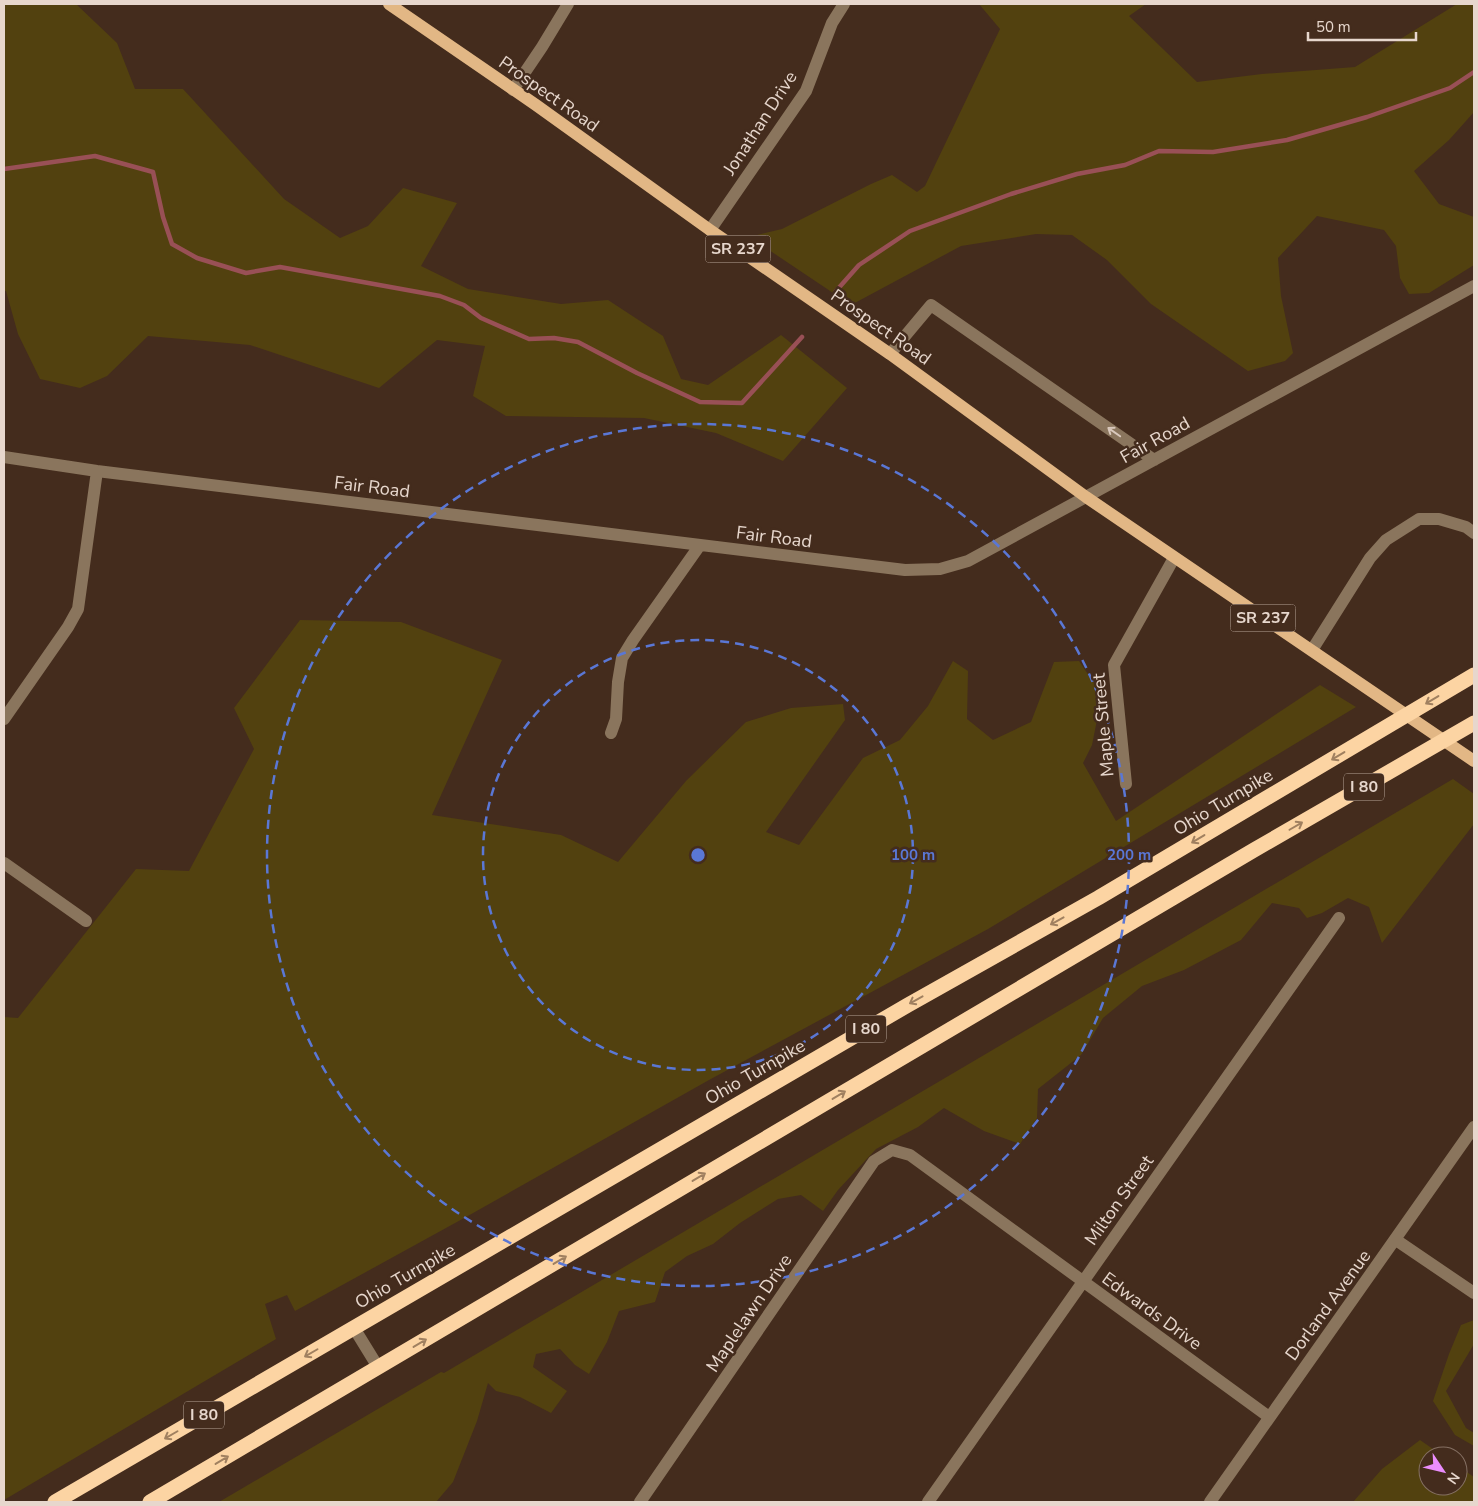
<svg xmlns="http://www.w3.org/2000/svg" width="1478" height="1506" font-family="'Nunito Sans',sans-serif">
  <style>
    .green { fill: #52410f }
    .lines { fill: none; stroke-linecap: round; stroke-linejoin: round }
    .stream { stroke: #995056; stroke-width: 4.5 }
    .minor { stroke: #8a755d; stroke-width: 12 }
    .major { stroke: #e2b785; stroke-width: 12 }
    .highway { stroke: #fcd4a3; stroke-width: 15 }
    .oneway { stroke: #d9c8bc }
    .oneway2 { stroke: #a08060 }
    .ring { fill: none; stroke: #5a77d5; stroke-width: 2.5; stroke-dasharray: 9 6 }
    .labels { text-anchor: middle; dominant-baseline: central; stroke-width: 5; stroke-linejoin: round; paint-order: stroke }
    .shield { fill: #442c1d; stroke: #b6a498; stroke-width: 1 }
    .shield-label { font-size: 16px; font-weight: bold; fill: #e7d7cd }
    .street-label { font-size: 18px; fill: #e7d7cd; stroke: #442c1d }
    .centre { fill: #5a77d5; stroke: #442c1d; stroke-width: 2.5 }
    .ring-label { font-size: 15px; text-anchor: middle; font-weight: bold; fill: #5a77d5; stroke: #442c1d; stroke-width: 5; stroke-linejoin: round; paint-order: stroke }
  </style>
  <rect width="100%" height="100%" fill="#442c1d"/>
  <!-- green -->
  <path class="green" d="M4 4H76L117 43 135 89H183L284 199 340 238 368 226 403 188 457 203 421 266 468 289 561 304 608 300 663 336 681 379 708 385 781 335 847 388 783 461 716 433 644 418 506 416 473 396 485 346 437 340 379 388 250 345 148 336 107 376 80 388 40 379 18 334 6 291H4Z
    M979 4H1146L1129 16 1197 82 1262 74 1355 67 1457 4H1474V112L1449 140 1414 171 1439 204 1474 217V265L1429 293 1409 294 1400 278 1396 246 1384 230 1317 216 1278 258 1281 296 1293 353 1285 361 1248 371 1151 304 1107 260 1072 235 1036 234 961 246 851 305 766 248 753 236 782 229 871 184 892 175 917 192 925 186 1000 29Z
    M300 620 401 622 502 660 432 815 561 835 618 862 686 781 746 722 791 708 843 704 845 720 766 832 799 845 863 758 900 740 928 706 953 661 968 671 967 719 993 740 1031 722 1054 662 1079 661 1102 695 1092 745 1083 763 1116 821 1320 685 1356 707 988 929 709 1080 466 1217 295 1311 287 1295 265 1304 276 1339 4 1500V1017L18 1018 136 869 189 871 254 749 234 708Z
    M1453 779 1474 794V824L1382 943 1369 907 1348 898 1322 913 1307 918 1299 908 1272 903 1241 940 1184 970 1142 986 1103 1018 1081 1055 1038 1089 1037 1118 1020 1144 984 1131 944 1108 918 1127 876 1149 838 1190 823 1211 801 1195 778 1199 740 1223 713 1244 687 1256 665 1272 655 1302 619 1311 607 1342 589 1374 575 1365 560 1349 536 1354 533 1367 567 1391 551 1413 520 1397 496 1391 488 1383 477 1421 453 1482 436 1502H219L441 1372 444 1373Z
    M1474 1320V1344L1446 1391 1466 1428 1474 1433V1446L1455 1435 1433 1401 1449 1354 1461 1325Z
    M1420 1440 1443 1456H1428V1486H1458V1466L1474 1477V1502H1353L1382 1469Z"/>
  <g class="lines">
    <!-- stream -->
    <path class="stream" d="M4 169 95 156 153 172 163 217 172 244 197 258 246 273 280 267 440 296 464 305 481 318 529 339 554 338 578 342 637 373 700 402 742 403 802 337
      M836 291 859 265 910 231 1011 194 1077 174 1125 165 1159 151 1213 152 1287 140 1367 117 1450 88 1474 72"/>
    <!-- minor -->
    <path class="minor" d="M513 90 542 47 568 4
      M710 230 806 91 832 23 844 4
      M890 354 931 305 1154 460
      M4 457 97 471 905 570 940 569 968 561 1474 286
      M1312 650 1370 558 1386 540 1419 519H1439L1466 527 1474 533
      M4 719 68 627 78 609 97 471
      M611 733 616 719 618 682 622 658 633 640 700 545
      M1126 784 1114 665 1174 558
      M4 863 86 921
      M1396 1240 1474 1293
      M354 1328 378 1367
      M640 1502 874 1161 892 1150 910 1155 1269 1417
      M928 1502 1339 918
      M1210 1502 1474 1127"/>
    <!-- major -->
    <path class="major" d="M389 4 536 105 710 230 890 354 1086 497 1474 761"/>
    <!-- highway -->
    <path class="highway" d="M55 1502 908 1005 1098 898 1474 675
      M150 1502 1254 850 1474 723"/>
  </g>
  <!-- one-way arrows -->
  <defs><path id="oneway-shaft" d="M-6 0H5M1.5-3L5.5 0L1.5 3" fill="none" stroke-width="1.6" stroke-linecap="round" stroke-linejoin="round" transform="scale(1.25)"/></defs>
  <use class="oneway" href="#oneway-shaft" transform="translate(1114 432) rotate(-145)"/>
  <g class="oneway2">
    <use href="#oneway-shaft" transform="translate(1432 700) rotate(149)"/>
    <use href="#oneway-shaft" transform="translate(1338 756) rotate(149)"/>
    <use href="#oneway-shaft" transform="translate(1296 826) rotate(-30)"/>
    <use href="#oneway-shaft" transform="translate(1198 839) rotate(149)"/>
    <use href="#oneway-shaft" transform="translate(1057 921) rotate(151)"/>
    <use href="#oneway-shaft" transform="translate(916 1000) rotate(151)"/>
    <use href="#oneway-shaft" transform="translate(839 1095) rotate(-31)"/>
    <use href="#oneway-shaft" transform="translate(699 1177) rotate(-31)"/>
    <use href="#oneway-shaft" transform="translate(560 1260) rotate(-31)"/>
    <use href="#oneway-shaft" transform="translate(420 1343) rotate(-31)"/>
    <use href="#oneway-shaft" transform="translate(311 1353) rotate(150)"/>
    <use href="#oneway-shaft" transform="translate(171 1435) rotate(150)"/>
    <use href="#oneway-shaft" transform="translate(222 1460) rotate(-31)"/>
  </g>
  <!-- distance rings -->
  <g class="ring">
    <circle cx="698" cy="855" r="215"/>
    <circle cx="698" cy="855" r="431"/>
  </g>
  <g class="labels">
    <!-- shield labels -->
    <g class="shield">
      <rect x="705.5" y="235.5" width="65" height="27" rx="4"/>
      <rect x="1230.5" y="604.5" width="65" height="27" rx="4"/>
      <rect x="1344" y="773.5" width="40" height="27" rx="4"/>
      <rect x="846" y="1015.5" width="40" height="27" rx="4"/>
      <rect x="184" y="1401.5" width="40" height="27" rx="4"/>
    </g>
    <g class="shield-label">
      <text x="738" y="249">SR 237</text>
      <text x="1263" y="618">SR 237</text>
      <text x="1364" y="787">I 80</text>
      <text x="866" y="1029">I 80</text>
      <text x="204" y="1415">I 80</text>
    </g>
    <!-- street labels -->
    <g class="street-label">
      <text transform="translate(549 94) rotate(35)">Prospect Road</text>
      <text transform="translate(760 123) rotate(-57)">Jonathan Drive</text>
      <text transform="translate(881 327) rotate(35)">Prospect Road</text>
      <text transform="translate(1155 440) rotate(-29)">Fair Road</text>
      <text transform="translate(372 487) rotate(7)">Fair Road</text>
      <text transform="translate(774 537) rotate(7)">Fair Road</text>
      <text transform="translate(1103 725) rotate(-95)">Maple Street</text>
      <text transform="translate(1223 802) rotate(-31)">Ohio Turnpike</text>
      <text transform="translate(755 1072) rotate(-30)">Ohio Turnpike</text>
      <text transform="translate(1119 1200) rotate(-55)">Milton Street</text>
      <text transform="translate(405 1276) rotate(-30)">Ohio Turnpike</text>
      <text transform="translate(1328 1305) rotate(-54)">Dorland Avenue</text>
      <text transform="translate(1152 1311) rotate(36)">Edwards Drive</text>
      <text transform="translate(749 1313) rotate(-56)">Maplelawn Drive</text>
    </g>
  </g>
  <circle cx="698" cy="855" r="8" class="centre"/>
  <g class="ring-label">
    <text x="913" y="860">100 m</text>
    <text x="1129" y="860">200 m</text>
  </g>
  <!-- border -->
  <rect width="1478" height="1506" fill="none" stroke="#e7d7cd" stroke-width="10"/>
  <!-- north arrow -->
  <g transform="translate(1443 1471) rotate(125)"><circle r="24" fill="#442c1d" stroke="#857063"/>
  <path d="M0-4L9 19L0 12L-9 19Z" fill="#ea8dfd"/>
  <text y="-8" font-size="14" font-weight="bold" text-anchor="middle" fill="#e7d7cd">N</text>
  </g>
  <!-- scale -->
  <path d="M1308 32v8h108v-8" fill="none" stroke="#e7d7cd" stroke-width="2.5"/>
  <text x="1316" y="32" font-size="15" fill="#e7d7cd" stroke="#442c1d" stroke-width="4" paint-order="stroke">50 m</text>
</svg>
